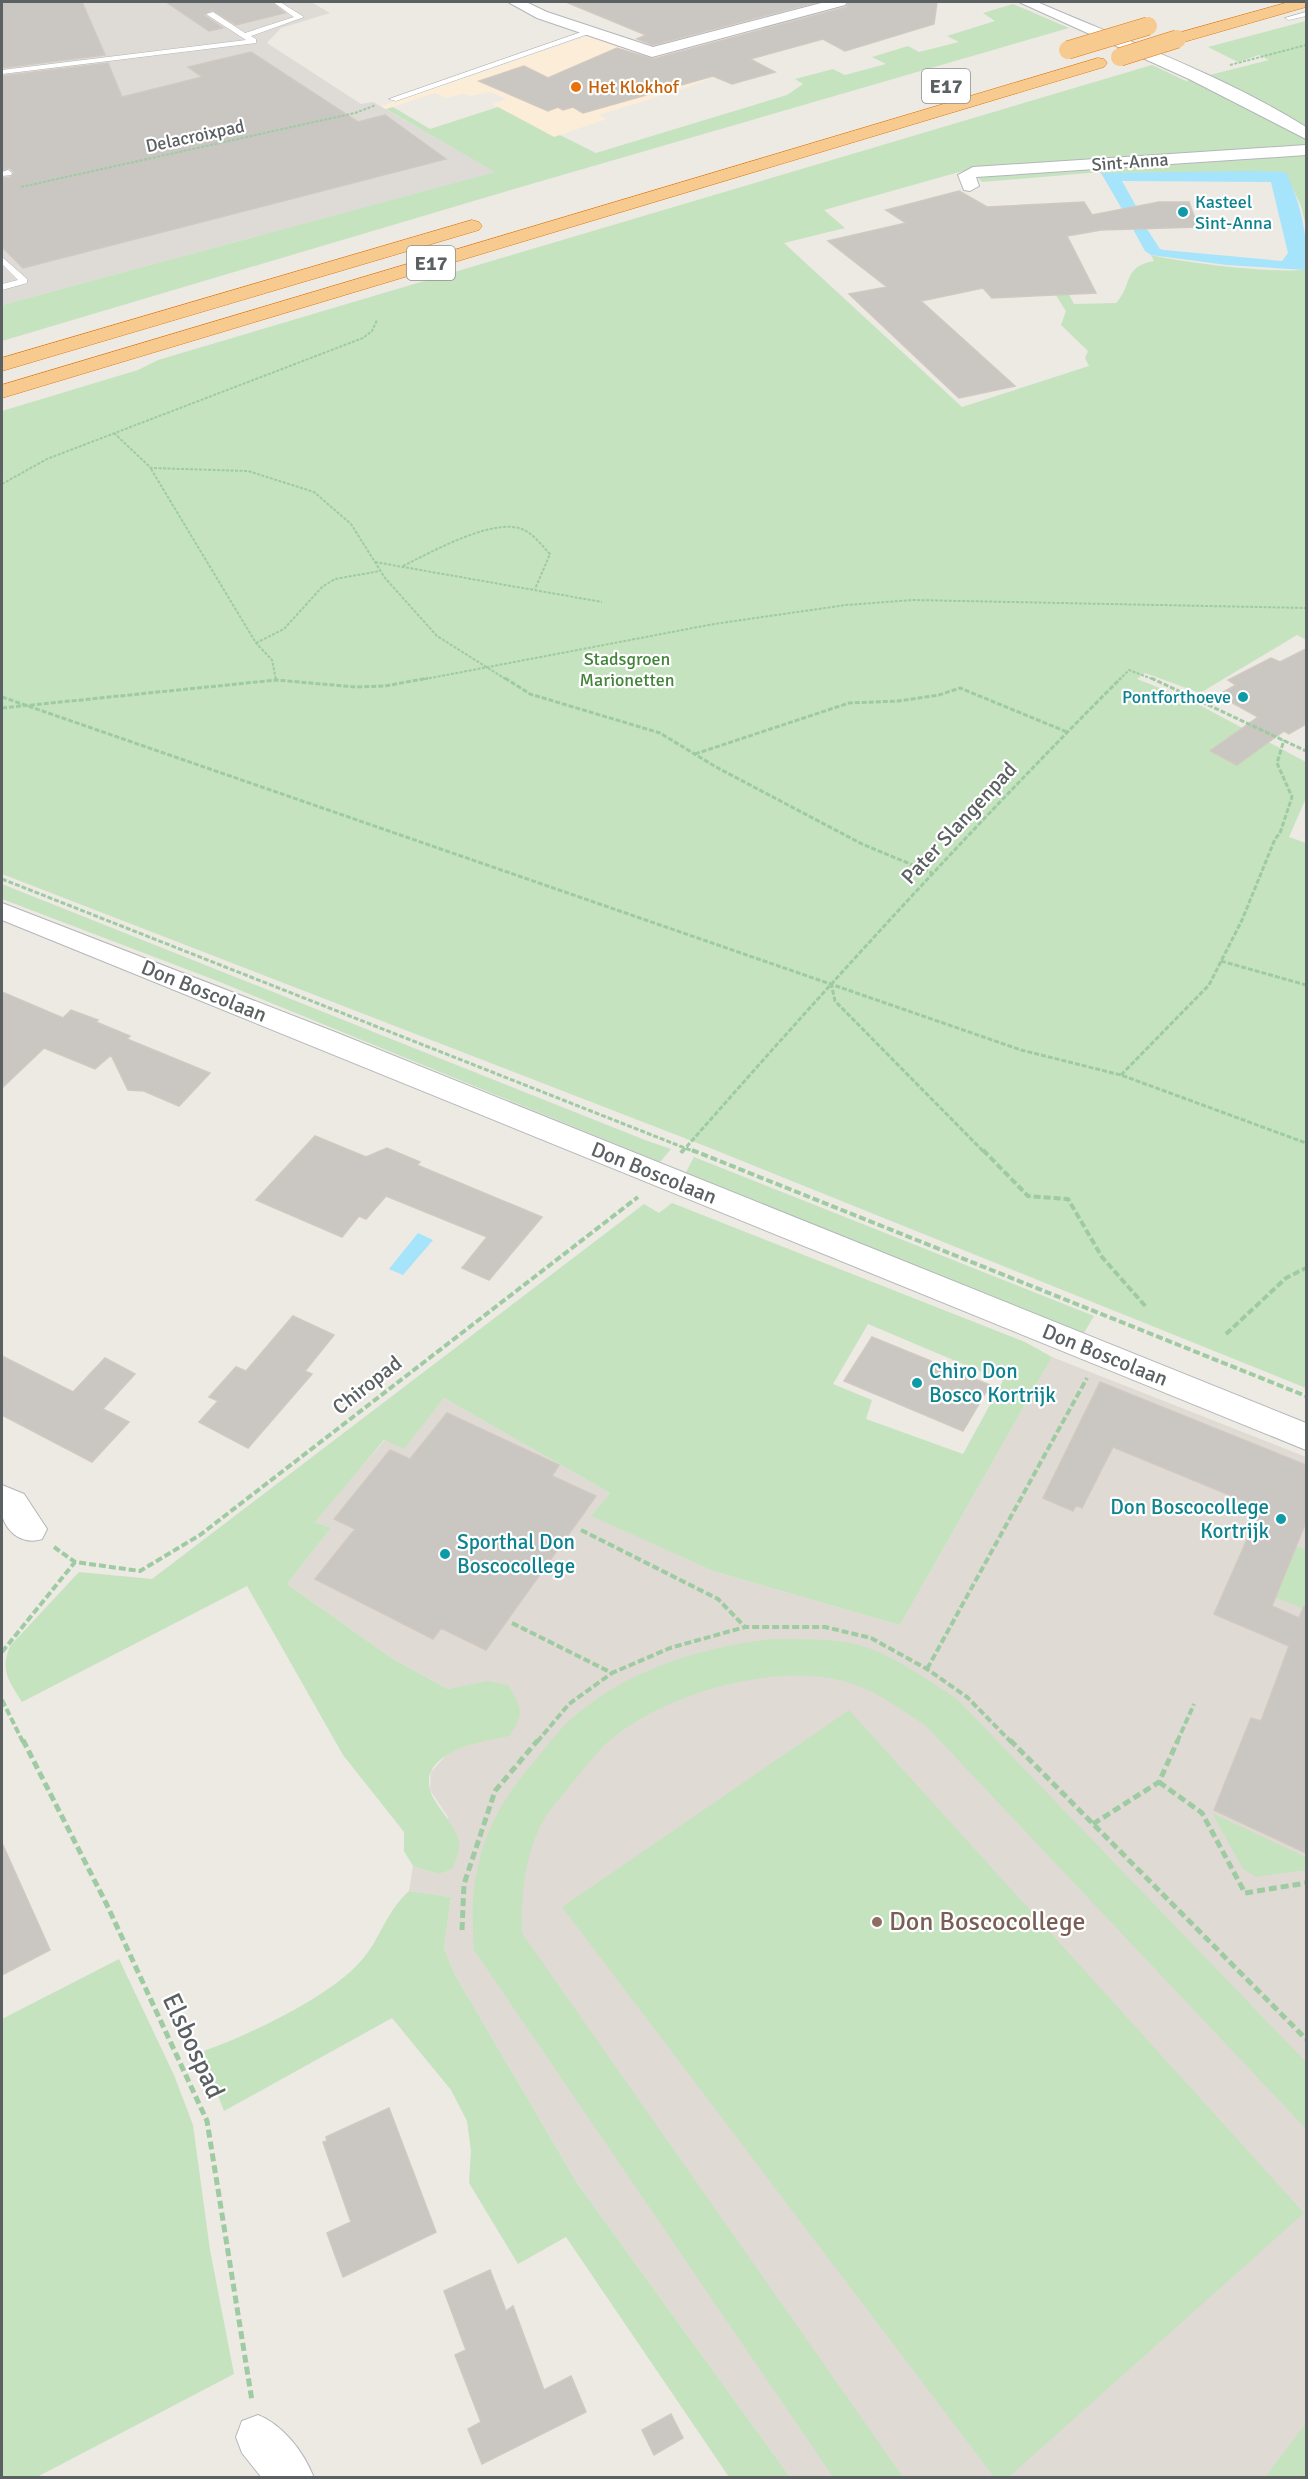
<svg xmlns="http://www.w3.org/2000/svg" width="1308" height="2479" font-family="Signika,sans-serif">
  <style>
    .commercial { fill: #fcedd9 }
    .industrial { fill: #dedbd7 }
    .education { fill: #e0dad4 }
    .green { fill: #c6e3c0; fill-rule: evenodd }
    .water { fill: #a5e4fa }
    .building { fill: #cac6c2; stroke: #d1c9c1; stroke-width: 1.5 }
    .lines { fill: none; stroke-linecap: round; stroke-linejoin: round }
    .service-casing { stroke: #b3b6b9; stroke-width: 1 }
    .minor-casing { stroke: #b3b6b9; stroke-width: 2 }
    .motorway-casing { stroke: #e3790d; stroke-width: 1 }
    .path-far3 { stroke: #9ecba2; stroke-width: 2; stroke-dasharray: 3 1.5; stroke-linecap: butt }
    .path-far2 { stroke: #9ecba2; stroke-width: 3; stroke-dasharray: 5 2; stroke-linecap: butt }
    .path-far1 { stroke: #9ecba2; stroke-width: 4; stroke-dasharray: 7 3; stroke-linecap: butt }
    .path { stroke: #9ecba2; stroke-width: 5; stroke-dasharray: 8 4; stroke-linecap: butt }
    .service { fill: #fff; fill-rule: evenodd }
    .minor { fill: #fff; fill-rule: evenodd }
    .motorway { fill: #f7ca90; fill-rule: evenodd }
    .motorway-bridge-casing { stroke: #e3790d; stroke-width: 19; stroke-linecap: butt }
    .motorway-bridge { stroke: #f7ca90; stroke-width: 18 }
    .food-dot { fill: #e8710a; stroke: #fff; stroke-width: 2 }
    .culture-dot { fill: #0f9aa8; stroke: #fff; stroke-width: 2 }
    .education-dot { fill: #8d6e63; stroke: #fff; stroke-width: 2 }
    .labels { text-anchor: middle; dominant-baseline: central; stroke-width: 4.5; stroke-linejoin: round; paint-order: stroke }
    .far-food-label { font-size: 18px; fill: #c56008; stroke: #fff; text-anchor: start }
    .far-street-label { font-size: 18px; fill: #5b6062; stroke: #fff }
    .far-culture-label { font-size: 18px; fill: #0d838f; stroke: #fff; text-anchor: start }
    .far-park-label { font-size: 18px; fill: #43833a; stroke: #fff }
    .shield { fill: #fff; stroke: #8c9091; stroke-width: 1.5 }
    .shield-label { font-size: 20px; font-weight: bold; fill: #5b6062 }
    .street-label { font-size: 21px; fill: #5b6062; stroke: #fff }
    .culture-label { font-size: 21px; fill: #0d838f; stroke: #fff; text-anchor: start }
    .near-education-label { font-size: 26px; fill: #785e54; stroke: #fff; text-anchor: start }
    .near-street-label { font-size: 26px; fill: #5b6062; stroke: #fff }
  </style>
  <rect width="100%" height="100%" fill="#ede9e3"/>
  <!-- commercial -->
  <path class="commercial" d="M588 36 653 57 665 54 720 74 689 87 599 115 607 119 554 137 492 104 506 99 491 92 471 96 462 94 446 98 435 93 386 109 381 106Z"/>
  <!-- industrial -->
  <path class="industrial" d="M2 2H311L330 13 281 28 267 43 361 104 373 102 496 172 2 305Z"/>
  <!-- education -->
  <path class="education" d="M1052 1357 1306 1457V2477H790L577 2183 455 1975 444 1948 451 1897 409 1891 413 1866 438 1874 448 1817 430 1790 431 1772 448 1753 475 1743 487 1682 448 1689 393 1659 287 1584 331 1528 315 1522 341 1490 385 1440 404 1448 444 1398 610 1493 592 1516 713 1571 900 1625Z"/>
  <!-- green -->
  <path class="green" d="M1013 4 1069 28 514 189 2 341V305L495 172 386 109 393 107 430 129 498 107 554 137 560 135 596 153 787 95 803 84 795 79 833 69 845 75 886 64 872 57 908 46 919 52 959 42 947 36 995 21 983 13Z
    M1306 21V227L1301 206 1285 172 1089 173 982 182 970 169 824 210 845 228 784 243 962 407 1089 366 1085 358 1088 351 1061 325 1066 311 1039 269 1055 267 1074 304 1116 303C1133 285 1122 267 1154 261L1151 255C1179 262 1281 275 1306 269V640L1297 635 1200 693 1145 673 1137 679 1190 700 1306 762V798L1289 837 1306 843V1388L705 1146 2 874V411L138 370 158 360 1152 65 1186 81 1269 60 1259 55 1238 62 1208 47Z
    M2 884 645 1140 671 1149 660 1162 220 982 2 899Z
    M694 1157 1094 1316 1084 1333 685 1174Z
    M672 1203 1025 1342 1052 1357 900 1625 713 1571 591 1516 610 1493 444 1398 404 1449 384 1440 315 1522 331 1528 287 1584 393 1659 448 1689 487 1681 508 1685C522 1707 525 1714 509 1736 484 1741 420 1751 430 1790 434 1805 455 1823 459 1842 461 1849 455 1861 453 1869L438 1874 413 1866 404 1851V1832L343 1755 247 1586 22 1702C8 1680 0 1670 10 1646L79 1572 152 1579 644 1204 659 1213ZM868 1324 1003 1381 963 1454 866 1419 872 1400 833 1384Z
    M1296 1546 1306 1550V1610L1276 1598Z
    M772 1639C801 1639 831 1638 859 1645 894 1655 926 1679 956 1698L1306 2062V2129L926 1726C902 1710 875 1690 847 1682 774 1662 664 1693 608 1742 594 1755 582 1771 569 1787 558 1801 545 1814 538 1831 524 1863 521 1898 522 1933L903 2477H833L474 1950C473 1927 471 1903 475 1881 484 1831 500 1802 532 1764 547 1746 560 1727 578 1713 633 1668 702 1647 772 1639Z
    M849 1710 1304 2213 1009 2477H994L562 1907Z
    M1212 1813 1306 1857V1870L1256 1877 1243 1869Z
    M409 1891 451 1897 444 1948 455 1975 577 2183 790 2477H729L566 2237 518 2264 469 2183 471 2151 467 2121 451 2090 392 2018 224 2111 201 2052C247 2036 328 1998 360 1962 380 1941 384 1914 409 1891Z
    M119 1959 174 2075 193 2125 210 2250 234 2374 37 2477H2V2019Z
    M1306 2423V2477H1264L1266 2476Z"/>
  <!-- water -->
  <path class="water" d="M1249 171 1286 172C1301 205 1308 234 1306 270L1227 265 1151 255 1145 251 1128 220H1141L1160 249 1164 250 1282 261 1288 253 1271 182 1122 181 1136 206 1126 216 1101 173Z
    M418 1233 433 1240 403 1275 389 1269Z"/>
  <!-- building -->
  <path class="building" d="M2 2H82L105 55 2 68Z
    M166 2H271L285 13 236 25 212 10 204 15 223 28 209 31Z
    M566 2H818L653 45 637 39 646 35Z
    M849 2H937L934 24 845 51 823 39 750 59 775 72 732 84 713 76 583 113 573 107 563 110 558 107 548 111 479 81 524 66 548 78 617 48 653 59 846 7Z
    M251 52 358 122 385 115 446 159 23 268 2 247V178L11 177 14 172 9 168 2 170V76L108 63 122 97 202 77 188 67Z
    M959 191 987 207 1084 202 1092 215 1159 202H1189L1198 227 1101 230 1067 236 1096 293 992 298 983 288 921 301 1015 386 959 398 849 294 887 287 828 241 906 223 886 210Z
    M1306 649V724L1289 734 1284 731 1237 765 1210 751 1258 717 1218 695 1236 685 1228 680 1271 658 1280 662Z
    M2 992 63 1018 71 1010 98 1020 96 1022 130 1036 127 1039 210 1073 179 1106 144 1091 128 1090 111 1055 95 1069 44 1048 2 1088Z
    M315 1136 366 1157 387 1148 420 1162 417 1165 542 1217 489 1280 462 1268 487 1237 386 1196 366 1219 359 1216 342 1237 256 1200Z
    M293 1316 334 1335 305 1371 312 1374 248 1448 199 1422 218 1401 209 1397 236 1367 246 1371Z
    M872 1337 990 1385 963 1431 844 1381Z
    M2 1356 73 1392 105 1358 135 1374 103 1409 129 1422 92 1462 2 1415Z
    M1100 1382 1306 1465V1522L1272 1606 1299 1618 1304 1606 1306 1607V1853L1214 1810 1251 1718 1261 1721 1289 1646 1214 1614 1261 1508 1113 1447 1082 1508 1076 1505 1073 1511 1043 1498Z
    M447 1413 559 1465 552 1476 596 1496 486 1650 441 1628 433 1639 315 1579 355 1529 334 1519 390 1450 410 1459Z
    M2 1843 50 1950 2 1975Z
    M389 2108 436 2232 343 2277 327 2233 351 2222 323 2142 327 2141 326 2137Z
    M490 2270 506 2311 513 2306 544 2390 571 2376 586 2412 482 2464 468 2429 481 2422 455 2355 466 2350 444 2291Z
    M671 2414 683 2438 654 2455 642 2430Z"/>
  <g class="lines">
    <defs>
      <path id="service" d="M273 2H280L304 17 251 36 256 39V43L2 74V70L246 40 206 14 213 12 245 33 294 17Z
        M1306 12V16L1289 20 1285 18Z
        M587 30 594 32 396 101 389 99Z
        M8 170 12 173 11 175 2 176V172Z
        M2 257 27 279V283L2 290V284L18 280 2 264Z"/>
      <path id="minor" d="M508 2H526L547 12 653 47 825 2H847L845 5 652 57 537 18Z
        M1019 2H1037C1127 41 1223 75 1306 127V139L1189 79Z
        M1306 145V155L976 177 979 186 970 191 964 190 958 175 973 167Z
        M2 903 335 1032 1306 1423V1450L2 920Z
        M2 1485 24 1494 47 1529 42 1539C24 1545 7 1534 2 1515 0 1507 1 1493 2 1485Z
        M258 2415C283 2425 304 2452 314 2478H262L242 2453 236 2437 242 2421Z"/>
      <path id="motorway" d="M1289 2H1306V7L1177 44 1169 39 1171 35Z
        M1098 58 1104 59 1107 63 1104 67 2 398V385Z
        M472 220 479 222 482 226 479 230 2 371V358Z"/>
    </defs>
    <!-- service casing -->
    <use href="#service" class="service-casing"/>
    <!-- minor casing -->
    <use href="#minor" class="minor-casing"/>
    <!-- motorway casing -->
    <use href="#motorway" class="motorway-casing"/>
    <!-- path-far3 -->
    <path class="path-far3" d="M1230 65 1306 45
      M21 187 355 113 376 105
      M114 433 151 468 248 471 314 492 351 524 385 578 437 636 507 680
      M151 469 256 643 272 660 276 680
      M2 484 47 459 363 338 372 331 377 320
      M375 562 602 602
      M403 566C430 553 498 514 526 531 535 536 543 547 550 554L535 589
      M256 643 284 629 322 587 335 579 380 571
      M420 680 714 624 846 605 913 600 1306 608
      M1119 680 1129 670 1155 680"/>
    <!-- path-far2 -->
    <path class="path-far2" d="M505 678 530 694 660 733 716 767 862 844 932 873
      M1151 678 1306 751
      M2 697 1021 1050 1121 1075 1306 1143
      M2 708 276 680 356 687 385 686 428 678
      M695 754 849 703 898 701 939 695 960 688 1067 732
      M2 879 695 1152
      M1221 961 1306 985
      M831 983 835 1001 984 1152
      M1121 1075 1209 985 1242 920 1275 839 1280 833 1292 797 1277 763 1284 740
      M682 1152C824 990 968 831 1121 678"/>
    <!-- path-far1 -->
    <path class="path-far1" d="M692 1150 1306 1396
      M983 1150 1028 1196 1068 1199 1102 1257 1147 1308
      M681 1153 683 1150
      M1226 1334 1286 1278 1306 1268
      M581 1530 718 1599 745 1627
      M54 1547 75 1562 140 1571 200 1535 638 1197
      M512 1623 612 1673 670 1648 745 1627H825L871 1638 927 1669 967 1697 1011 1742
      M2 1652 75 1562
      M927 1669 1087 1378
      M2 1700 23 1742
      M537 1742 569 1704 612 1673
      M1177 1742 1194 1704"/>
    <!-- path -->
    <path class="path" d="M23 1740 107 1905 207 2121 252 2401
      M1010 1740 1306 2039
      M1159 1782 1202 1813 1245 1893 1306 1883
      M1093 1824 1159 1782 1178 1740
      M462 1930 464 1884 495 1791 538 1740"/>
    <!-- service -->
    <use href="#service" class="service"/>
    <!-- minor -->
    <use href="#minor" class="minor"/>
    <!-- motorway -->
    <use href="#motorway" class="motorway"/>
    <defs>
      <path id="motorway-bridge" d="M1068 50 1148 26
        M1120 57 1177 39"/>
    </defs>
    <!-- motorway-bridge casing -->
    <use href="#motorway-bridge" class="motorway-bridge-casing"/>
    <!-- motorway-bridge -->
    <use href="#motorway-bridge" class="motorway-bridge"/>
  </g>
  <!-- markers -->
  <circle class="food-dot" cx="576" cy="87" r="6"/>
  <g class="culture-dot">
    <circle cx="1183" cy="212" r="6"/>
    <circle cx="1243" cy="697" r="6"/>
    <circle cx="917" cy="1383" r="6"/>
    <circle cx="1281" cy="1519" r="6"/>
    <circle cx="445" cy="1554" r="6"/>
  </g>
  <circle class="education-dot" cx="877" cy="1922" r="6"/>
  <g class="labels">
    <!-- far-food labels -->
    <g class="far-food-label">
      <text x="588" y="87">Het Klokhof</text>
    </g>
    <!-- far-street labels -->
    <g class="far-street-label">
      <text transform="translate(195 136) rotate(-12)">Delacroixpad</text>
      <text transform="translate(1130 162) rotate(-4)">Sint-Anna</text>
    </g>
    <!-- far-culture labels -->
    <g class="far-culture-label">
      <text x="1195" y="202">Kasteel<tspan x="1195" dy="21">Sint-Anna</tspan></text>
      <text x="1231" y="697" text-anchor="end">Pontforthoeve</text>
    </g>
    <!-- far-park labels -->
    <g class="far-park-label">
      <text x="627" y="659">Stadsgroen<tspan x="627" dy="21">Marionetten</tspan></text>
    </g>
    <!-- shield labels -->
    <g class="shield">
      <rect x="922" y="69" width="48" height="34" rx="4.5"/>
      <rect x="407" y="246" width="48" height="34" rx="4.5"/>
    </g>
    <g class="shield-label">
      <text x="946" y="86">E17</text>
      <text x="431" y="263">E17</text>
    </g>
    <!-- street labels -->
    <g class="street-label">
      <text transform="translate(959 823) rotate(-47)">Pater Slangenpad</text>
      <text transform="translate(204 991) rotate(22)">Don Boscolaan</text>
      <text transform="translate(654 1173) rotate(22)">Don Boscolaan</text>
      <text transform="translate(1105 1355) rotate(22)">Don Boscolaan</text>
      <text transform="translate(367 1385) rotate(-38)">Chiropad</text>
    </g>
    <!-- culture labels -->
    <g class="culture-label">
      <text x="929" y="1371">Chiro Don<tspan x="929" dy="24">Bosco Kortrijk</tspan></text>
      <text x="1269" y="1507" text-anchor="end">Don Boscocollege<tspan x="1269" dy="24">Kortrijk</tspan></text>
      <text x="457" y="1542">Sporthal Don<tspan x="457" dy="24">Boscocollege</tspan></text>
    </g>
    <!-- near-education labels -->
    <g class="near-education-label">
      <text x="889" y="1922">Don Boscocollege</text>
    </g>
    <!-- near-street labels -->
    <g class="near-street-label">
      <text transform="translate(193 2046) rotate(65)">Elsbospad</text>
    </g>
  </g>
  <!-- border -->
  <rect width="1308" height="2479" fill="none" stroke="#5b6062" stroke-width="6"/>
</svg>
